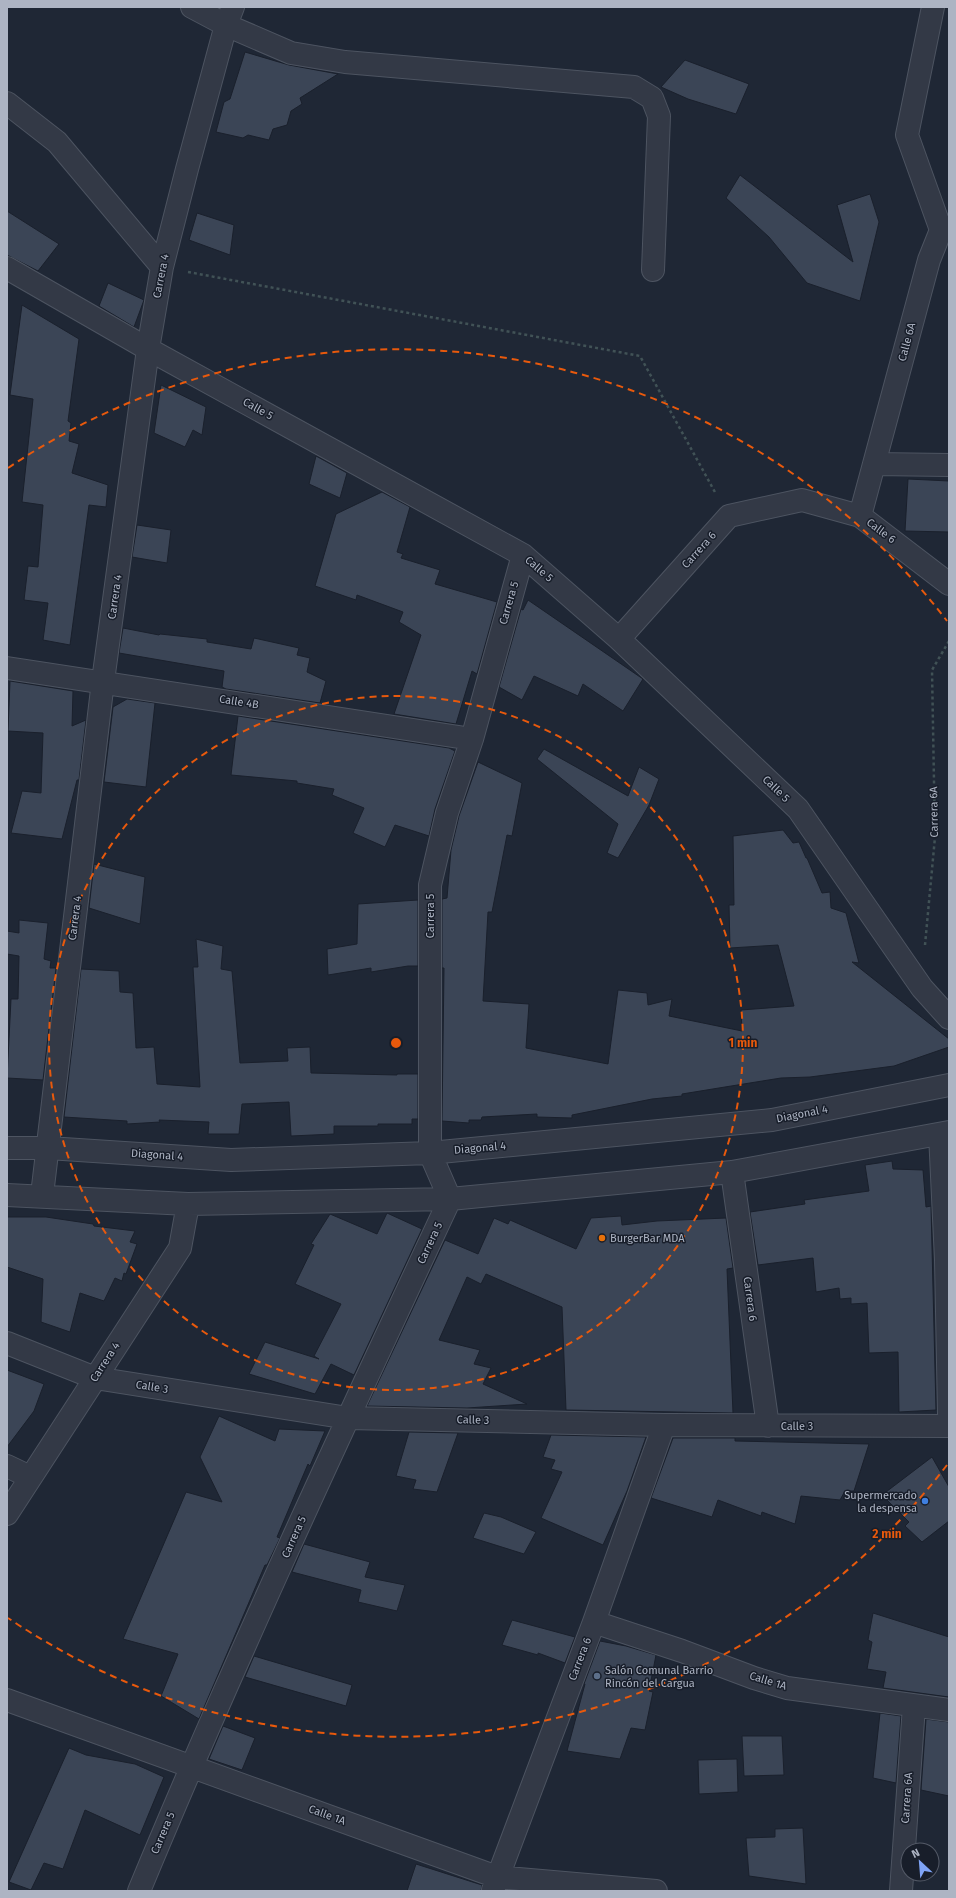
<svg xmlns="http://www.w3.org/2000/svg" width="956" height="1898" font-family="'Fira Sans',sans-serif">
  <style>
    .building { fill: #3b4556; stroke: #1a202c }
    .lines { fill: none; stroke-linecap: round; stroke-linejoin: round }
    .minor-casing { stroke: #4d5461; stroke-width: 24 }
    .path { stroke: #415256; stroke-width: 2.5; stroke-dasharray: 3 3; stroke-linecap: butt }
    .minor { stroke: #333946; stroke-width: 22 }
    .ring { fill: none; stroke: #e8590c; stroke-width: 2; stroke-dasharray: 7 5 }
    .food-dot { fill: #e8710a; stroke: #181e2a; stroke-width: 1.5 }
    .shop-dot { fill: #3f7fe0; stroke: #181e2a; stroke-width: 1.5 }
    .service-dot { fill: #5c6f8a; stroke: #181e2a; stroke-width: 1.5 }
    .labels { text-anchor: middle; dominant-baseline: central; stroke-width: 3; stroke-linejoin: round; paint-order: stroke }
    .street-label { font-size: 11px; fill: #adb4c3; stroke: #181e2a }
    .poi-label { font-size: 11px; fill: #adb4c3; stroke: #181e2a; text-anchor: start }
    .centre { fill: #e8590c; stroke: #181e2a; stroke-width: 2 }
    .ring-label { font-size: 12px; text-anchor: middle; font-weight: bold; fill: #e8590c; stroke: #181e2a; stroke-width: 3; stroke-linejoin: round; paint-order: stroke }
  </style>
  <rect width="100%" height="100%" fill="#1f2735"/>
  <!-- building -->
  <path class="building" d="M245 52 289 65 338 74 300 98 302 104 291 111 287 125 273 129 269 140 248 135 243 138 216 132 224 102 230 99Z
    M685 60 749 84 736 114 688 99 661 87Z
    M740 175 853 262 837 205 870 194 879 222 860 301 807 283 769 237 726 198Z
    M7 211 59 244 38 271 7 255Z
    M197 213 234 225 230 255 189 240Z
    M108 283 144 300 134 327 99 306Z
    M22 305 79 339 68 421 71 423 69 441 79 444 72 473 108 485 106 507 89 505 70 645 43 640 48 603 24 600 28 566 38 567 43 505 22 502 33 399 10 395Z
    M161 385 206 407 202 435 193 430 185 447 154 433Z
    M316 456 347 473 340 498 309 484Z
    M908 479 949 481V532L905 531Z
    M382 492 410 507 397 552 403 554 401 558 440 570 435 584 497 602 477 674 472 671 456 724 394 714 421 635 399 622 403 612 357 595 356 600 315 586 336 514Z
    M137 525 171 530 167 563 132 557Z
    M528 600 643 679 623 711 583 684 578 696 534 676 522 700 499 687 521 609 523 610Z
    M123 628 159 635 160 634 207 639V642L251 649 254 638 299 648 297 655 310 658 307 672 326 681 320 703 226 689 222 687 224 671 119 653Z
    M10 681 73 691 72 726 86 720 79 780H77L62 839 11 833 22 791 41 793 43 733 8 731Z
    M127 699 155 703 146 787 104 782 113 707Z
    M238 716 449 748 455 751 435 809 429 836 395 825 385 847 353 833 364 808 332 795 334 789 297 783V781L231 775Z
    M544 749 628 796 639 767 659 779 649 805 618 858 607 853 618 824 537 759Z
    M478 762 522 783 512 836 507 835 492 912H488L483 1001 529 1004 526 1048 608 1064 618 990 647 993 648 1005 672 999 669 1016 742 1031 741 1010 794 1006 778 945 730 948 729 905H734L733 836 783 830 793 843 799 842 806 858H807L822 893 830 892 831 908 846 913 859 963 852 962 949 1039V1047L894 1066 810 1077 781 1078 725 1087 682 1094V1096L652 1099 572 1115V1118L537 1117V1114L482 1117 481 1120H469V1123L442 1121 444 968H442V899L447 898 451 850 459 816Z
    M94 864 145 877 140 924 89 908Z
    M418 900V966H408L371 972V968L328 975 327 949 357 944 358 904Z
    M19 920 48 923 44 959 51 961 50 968H56L43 1080 7 1078 11 999H18L19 956 7 954V931L19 933Z
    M196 939 223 946 221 969 232 971 240 1063 288 1061 287 1048 310 1047 311 1073 397 1075V1074H418V1119H412V1124H378V1126H334V1134L291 1136 289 1102 242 1104 239 1134H208L209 1122 159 1120 160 1122 127 1124V1121L64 1117 81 969 119 971 120 992 133 993 136 1048 154 1047 157 1084 200 1087 193 967H198Z
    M892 1161 893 1169 923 1170 926 1207 931 1206 936 1410 899 1412 898 1352 869 1353 867 1303 851 1304V1298L840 1299 839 1288 816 1292 813 1258 758 1265 750 1212 805 1204 804 1200 869 1191 865 1165Z
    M387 1213 422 1229 354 1375 331 1364 315 1394 249 1374 265 1342 319 1359 314 1356 341 1304 295 1284 314 1245 311 1244 330 1214 377 1234Z
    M621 1216 622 1225 657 1221 726 1218 733 1268 727 1269 733 1413 566 1410 562 1307 486 1274 481 1284 467 1277 439 1340 480 1350 474 1364 491 1368 483 1384 527 1404 467 1408 367 1406 445 1240 478 1254 494 1218 508 1224 510 1220 576 1249 591 1218Z
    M7 1217H46L93 1224 94 1226 135 1231 130 1242 137 1244 126 1274 124 1273 122 1281 115 1278 104 1301 80 1293 70 1332 41 1322 43 1279 7 1267Z
    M7 1370 44 1384 34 1411 7 1447Z
    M219 1416 275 1441 279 1429 325 1431 310 1466 308 1464 277 1537 280 1538 267 1565H265L199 1719 161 1696 178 1654 123 1639 186 1492 222 1502 200 1457Z
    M409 1432 458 1433 437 1492 413 1489 416 1480 396 1476Z
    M551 1435 646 1437 627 1491 603 1545 541 1518 562 1472 551 1469 555 1460 543 1457Z
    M673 1438H735V1441L869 1444 854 1491H845L840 1500 801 1496 795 1524 762 1512 761 1516 718 1500 712 1517 651 1498Z
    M932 1457 949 1487V1521L922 1542 905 1526 909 1522 882 1495Z
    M484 1513 501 1517 536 1532 524 1554 473 1538Z
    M304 1544 370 1562 365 1577 405 1585 397 1611 358 1602 361 1590 292 1572Z
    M873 1613 949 1637V1697L883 1688 886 1672 867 1669 872 1642 868 1640Z
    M512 1620 575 1637 565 1663 538 1653V1655L502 1645Z
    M600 1641 626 1646 656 1655 649 1691 653 1692 645 1730 631 1728 620 1759 567 1751 585 1684H584Z
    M254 1656 352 1685 346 1706 245 1677Z
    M880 1713 901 1716 896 1783 873 1778Z
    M926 1719 949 1722V1796L921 1790Z
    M223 1726 255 1738 242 1770 209 1759Z
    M742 1736H782L784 1775 744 1776Z
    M69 1748 86 1755 135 1764 164 1777 140 1835 85 1810 63 1869 44 1863 31 1890 9 1882Z
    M737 1759 738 1792 699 1794 698 1760Z
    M803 1828 806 1884 749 1876 746 1838 775 1837V1829Z
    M416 1864 482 1885 481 1891H407Z"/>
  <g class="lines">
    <defs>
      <path id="minor" d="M192 7 226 25 291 53 345 62 634 87 652 98 659 116 653 270
        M933 7 907 135 941 230
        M7 103 57 142 162 267
        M7 268 148 349 523 555 619 639 798 809 922 988 949 1018
        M874 464 949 465
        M860 516 929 260 941 230 949 227
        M619 639 729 516 802 500 860 516 949 584
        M7 668 472 739
        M940 1134 946 1260 949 1413
        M7 1148H48L231 1160 430 1153 772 1120 949 1085
        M732 1172 768 1426
        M7 1195 188 1204 450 1199 732 1172 949 1132
        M42 1195 103 681 148 349 162 267 187 169 226 25 233 7
        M7 1343 95 1378 348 1418 664 1425 949 1426
        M7 1466 30 1477
        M7 1514 180 1248 188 1204
        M594 1622 682 1651 754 1678 787 1688 949 1710
        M7 1700 497 1877 656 1891
        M493 1890 594 1622 664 1425
        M139 1891C236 1657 343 1428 450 1199L430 1153V885L447 813 472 739 523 555
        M901 1891 914 1706"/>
    </defs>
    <!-- minor casing -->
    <use href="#minor" class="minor-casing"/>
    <!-- path -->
    <path class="path" d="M188 272 640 356 716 494
      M925 945 935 837 932 670 949 641"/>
    <!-- minor -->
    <use href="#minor" class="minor"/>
  </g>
  <!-- distance rings -->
  <g class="ring">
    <circle cx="396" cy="1043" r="347"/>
    <path d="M947 1465A694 694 0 0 1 8 1618M8 468A694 694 0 0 1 947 621"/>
  </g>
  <!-- markers -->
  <circle class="food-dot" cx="602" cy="1238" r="4"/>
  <circle class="shop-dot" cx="925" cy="1501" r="4"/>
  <circle class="service-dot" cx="597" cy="1676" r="4"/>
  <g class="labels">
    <!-- street labels -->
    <g class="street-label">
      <text transform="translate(161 276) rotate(-79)">Carrera 4</text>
      <text transform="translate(907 342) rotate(-75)">Calle 6A</text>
      <text transform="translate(258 409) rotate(29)">Calle 5</text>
      <text transform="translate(881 531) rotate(37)">Calle 6</text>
      <text transform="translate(699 550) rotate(-48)">Carrera 6</text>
      <text transform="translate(539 569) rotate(41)">Calle 5</text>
      <text transform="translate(115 597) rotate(-82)">Carrera 4</text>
      <text transform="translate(509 603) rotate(-74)">Carrera 5</text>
      <text transform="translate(239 702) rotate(9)">Calle 4B</text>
      <text transform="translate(776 789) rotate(44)">Calle 5</text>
      <text transform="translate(934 812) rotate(-91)">Carrera 6A</text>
      <text transform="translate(430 916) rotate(-90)">Carrera 5</text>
      <text transform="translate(75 918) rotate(-83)">Carrera 4</text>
      <text transform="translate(802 1114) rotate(-11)">Diagonal 4</text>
      <text transform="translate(480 1148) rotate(-5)">Diagonal 4</text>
      <text transform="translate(157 1155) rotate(4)">Diagonal 4</text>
      <text transform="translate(430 1243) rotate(-65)">Carrera 5</text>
      <text transform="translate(750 1299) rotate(82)">Carrera 6</text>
      <text transform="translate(105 1362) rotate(-57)">Carrera 4</text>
      <text transform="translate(152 1387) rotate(9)">Calle 3</text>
      <text transform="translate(473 1420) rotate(1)">Calle 3</text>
      <text x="797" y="1426">Calle 3</text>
      <text transform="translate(294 1537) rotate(-66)">Carrera 5</text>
      <text transform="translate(580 1659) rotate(-69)">Carrera 6</text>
      <text transform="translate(768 1681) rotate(17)">Calle 1A</text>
      <text transform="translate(907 1798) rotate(-86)">Carrera 6A</text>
      <text transform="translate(327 1815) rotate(20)">Calle 1A</text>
      <text transform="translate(163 1833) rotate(-67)">Carrera 5</text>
    </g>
    <!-- poi labels -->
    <g class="poi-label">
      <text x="610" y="1238">BurgerBar MDA</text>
      <text x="917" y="1495" text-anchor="end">Supermercado<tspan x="917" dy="13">la despensa</tspan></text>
      <text x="605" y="1670">Salón Comunal Barrio<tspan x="605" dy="13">Rincón del Cargua</tspan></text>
    </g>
  </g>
  <circle cx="396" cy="1043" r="6" class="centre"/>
  <g class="ring-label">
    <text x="743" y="1047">1 min</text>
    <text x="887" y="1538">2 min</text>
  </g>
  <!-- border -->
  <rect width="956" height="1898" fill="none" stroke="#adb4c3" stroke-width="16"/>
  <!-- north arrow -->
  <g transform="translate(920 1862) rotate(334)"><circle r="19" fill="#181e2a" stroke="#545a67"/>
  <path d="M0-3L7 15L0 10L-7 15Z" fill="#7fa4f6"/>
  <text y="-6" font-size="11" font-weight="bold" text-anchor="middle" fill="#adb4c3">N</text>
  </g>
</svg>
